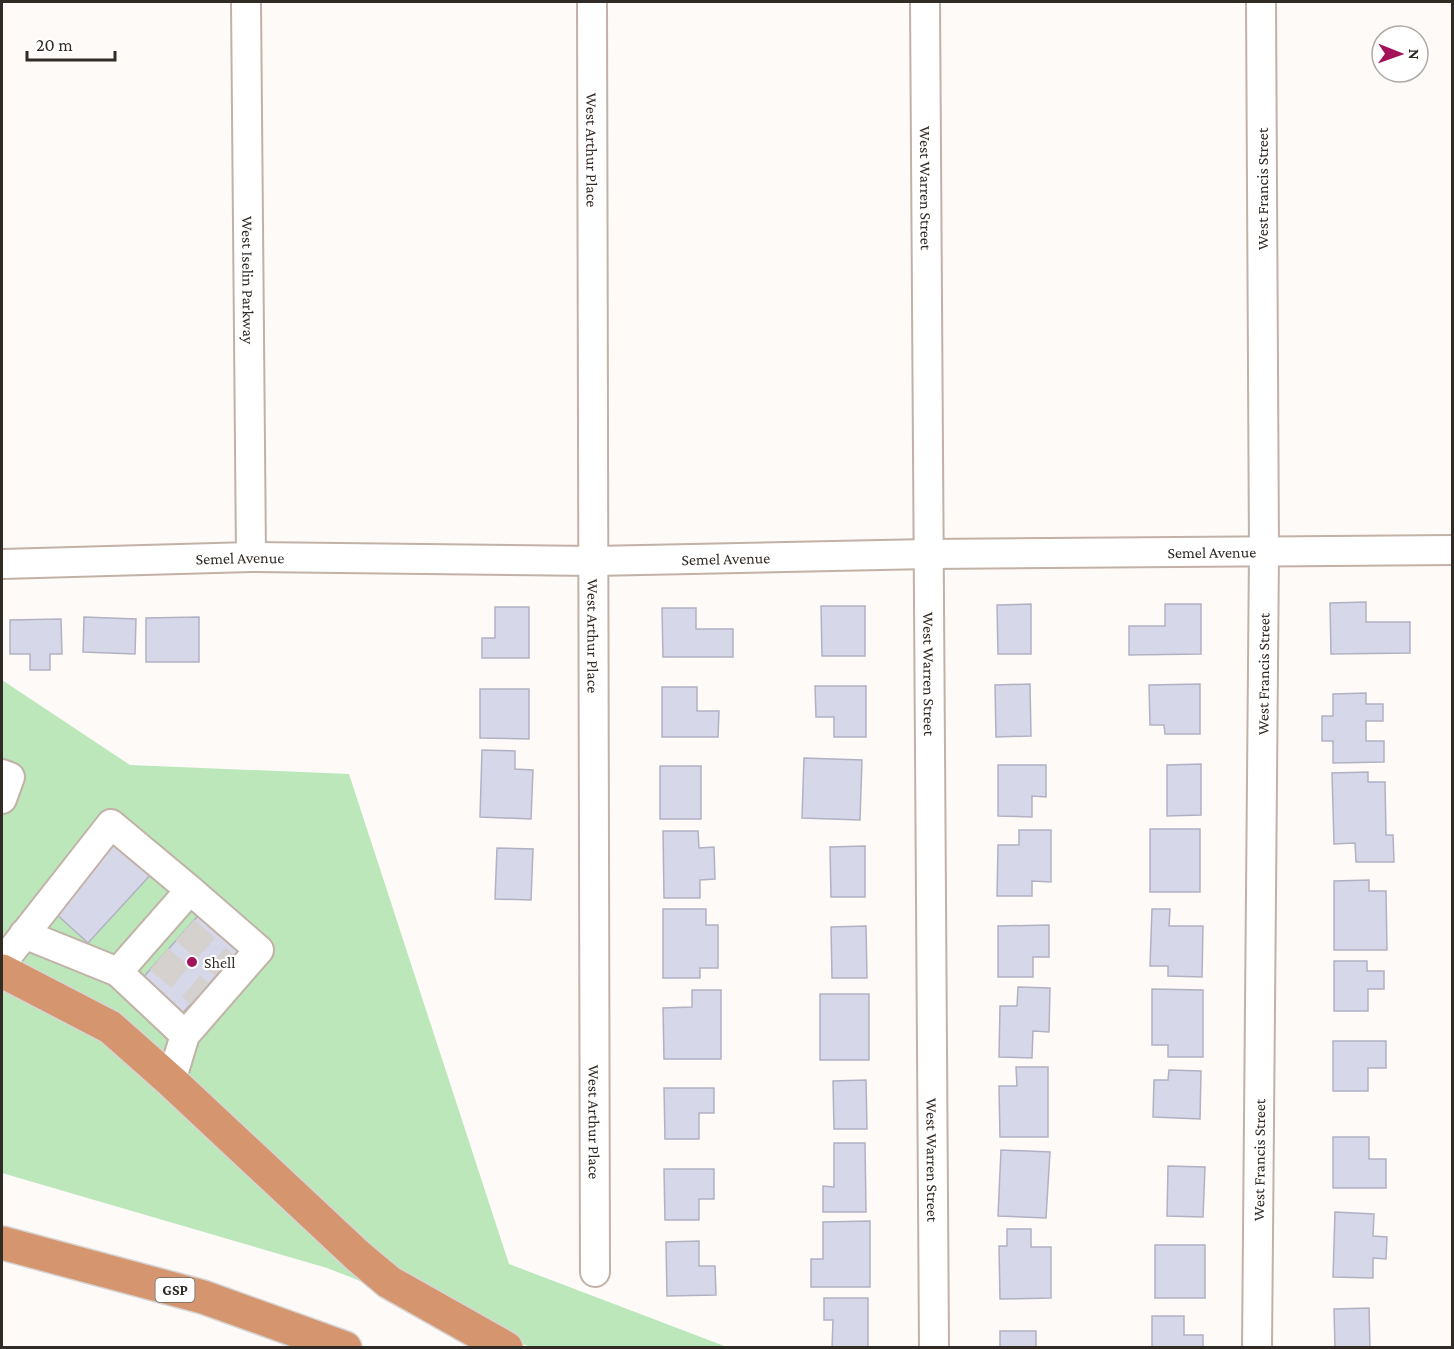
<svg xmlns="http://www.w3.org/2000/svg" width="1454" height="1349" font-family="'Crimson Pro',serif">
  <style>
    .green { fill: #bbe7bb }
    .building { fill: #d6d7e9; stroke: #b1b1c2; stroke-width: 1.5 }
    .lines { fill: none; stroke-linecap: round; stroke-linejoin: round }
    .minor-tunnel { stroke: #d5d1ce; stroke-width: 28; stroke-dasharray: 28 14; stroke-linecap: butt }
    .minor-casing { stroke: #c2b1a7; stroke-width: 32 }
    .highway-casing { stroke: #d6d5d4; stroke-width: 36 }
    .minor { stroke: #fff; stroke-width: 28 }
    .highway { stroke: #d5966f; stroke-width: 33 }
    .poi-dot { fill: #a2135a; stroke: #fff; stroke-width: 2 }
    .labels { text-anchor: middle; dominant-baseline: central; stroke-width: 4.5; stroke-linejoin: round; paint-order: stroke }
    .shield { fill: #fff; stroke: #6f6b67; stroke-width: 1.5 }
    .shield-label { font-size: 15px; font-weight: bold; fill: #312b26 }
    .street-label { font-size: 16px; fill: #312b26; stroke: #fff }
    .poi-label { font-size: 16px; fill: #312b26; stroke: #fff; text-anchor: start }
  </style>
  <rect width="100%" height="100%" fill="#fefaf8"/>
  <!-- green -->
  <path class="green" d="M2 680 130 765 349 774 509 1264 727 1347H530L327 1268 2 1173Z"/>
  <!-- building -->
  <path class="building" d="M1366 602V622H1410V653L1331 654 1330 603Z
    M1031 604V654H998L997 605Z
    M1165 604H1201V654L1129 655V626H1165Z
    M821 606H865V656H822Z
    M495 607H529V658H482V638H495Z
    M662 608H696V629H733V657H663Z
    M84 617 136 619 135 654 83 652Z
    M199 617V662H146V618Z
    M61 619 62 654H50V670H30V654H10V620Z
    M1030 684 1031 736 996 737 995 685Z
    M1200 684V734H1165L1164 725H1150L1149 685Z
    M815 686H866V737H834V717H816Z
    M662 687H697V711H719L718 737H662Z
    M480 689H529V739L480 738Z
    M1366 693V704H1383V721H1366V741H1384V762L1333 763V741H1322V716H1333V694Z
    M482 750 515 751V769L533 770 531 819 480 817Z
    M804 758 862 760 860 820 802 818Z
    M1201 764V815L1167 816V765Z
    M998 765H1046V797L1032 796V817L998 816Z
    M660 766H701V819H660Z
    M1368 772V782H1385L1386 835H1393L1394 862H1356L1355 843 1334 844 1332 773Z
    M1150 829H1200V892H1150Z
    M1019 830H1051V882L1032 881V896H997L998 845H1019Z
    M663 831H698L699 848 714 847 715 879 700 880V898H664Z
    M118 840 153 872 88 943 53 911Z
    M865 846V897H831L830 847Z
    M497 848 533 849 531 900 495 899Z
    M1369 880V891H1386L1387 950H1334V881Z
    M205 908 245 944 179 1017 140 981Z
    M663 909H706V925H718V968H700V978H663Z
    M1152 909H1170L1169 926H1203L1202 977 1168 976V966H1150Z
    M1049 925V957H1033V977H998V926Z
    M866 926 867 978H832L831 927Z
    M1334 961H1367V971H1384V989H1368V1011H1334Z
    M1018 987 1050 988 1049 1032 1033 1031 1032 1058 999 1057 1000 1006H1017Z
    M1152 989 1203 990V1057H1168V1045H1152Z
    M692 990H721V1059H664L663 1008 692 1007Z
    M820 994H869V1060H820Z
    M1333 1041H1386V1068H1368V1091H1333Z
    M1016 1067H1048V1137H1000L999 1086H1017Z
    M1169 1070 1201 1071 1200 1119 1153 1117 1154 1080H1168Z
    M866 1080 867 1129H834L833 1081Z
    M664 1088H714V1113H699V1139H665Z
    M1333 1137H1369V1159H1386V1188H1333Z
    M834 1143H865L866 1212H823V1186L834 1187Z
    M1001 1150 1050 1152 1046 1218 998 1216Z
    M1168 1166 1205 1167 1203 1217 1167 1216Z
    M664 1169H714V1199H699V1220H665Z
    M1335 1212 1374 1214 1373 1236 1387 1237 1386 1259 1373 1258V1278L1333 1277Z
    M870 1221V1287H811V1259H823V1222Z
    M1007 1229H1031V1247H1051V1298L1000 1299 999 1246H1007Z
    M699 1241V1266H715L716 1295 667 1296 666 1242Z
    M1155 1245H1205V1298H1155Z
    M824 1298H868V1348H832L833 1320H824Z
    M1369 1308 1370 1348H1335L1334 1309Z
    M1152 1316H1184V1335H1203V1348H1152Z
    M1000 1331H1036V1348H1000Z"/>
  <g class="lines">
    <!-- minor-tunnel -->
    <path class="minor-tunnel" d="M185 930 225 966
      M159 959 200 994"/>
    <defs>
      <g id="minor">
        <path id="s1" d="M246 2 251 557"/>
        <path id="s2" d="M592 2 595 1272"/>
        <path id="s3" d="M925 2 934 1348"/>
        <path id="s4" d="M2 564 251 557 594 561 928 554 1452 550"/>
        <path d="M2 774 10 777 2 799"/>
        <path d="M24 934 118 972 185 1035"/>
        <path d="M2 963 111 824 190 890 259 950 185 1035 171 1081"/>
        <path d="M118 972 190 890"/>
        <path id="s5" d="M1257 1348 1264 552 1261 2"/>
      </g>
      <path id="highway" d="M2 971 110 1027 171 1081 358 1256 389 1282 506 1348
        M2 1243 203 1297 345 1348"/>
    </defs>
    <!-- minor casing -->
    <use href="#minor" class="minor-casing"/>
    <!-- highway casing -->
    <use href="#highway" class="highway-casing"/>
    <!-- minor -->
    <use href="#minor" class="minor"/>
    <!-- highway -->
    <use href="#highway" class="highway"/>
  </g>
  <!-- markers -->
  <circle class="poi-dot" cx="192" cy="962" r="6"/>
  <g class="labels">
    <!-- shield labels -->
    <rect class="shield" x="155.5" y="1278" width="39" height="24" rx="4.5"/>
    <g class="shield-label">
      <text x="175" y="1290">GSP</text>
    </g>
    <!-- street labels -->
    <g class="street-label">
      <text stroke="none"><textPath href="#s2" startOffset="148">West Arthur Place</textPath></text>
      <text stroke="none"><textPath href="#s3" startOffset="186">West Warren Street</textPath></text>
      <text transform="translate(1262 189) rotate(-90)">West Francis Street</text>
      <text stroke="none"><textPath href="#s1" startOffset="278">West Iselin Parkway</textPath></text>
      <text stroke="none"><textPath href="#s4" startOffset="1210">Semel Avenue</textPath></text>
      <text stroke="none"><textPath href="#s4" startOffset="238">Semel Avenue</textPath></text>
      <text stroke="none"><textPath href="#s4" startOffset="724">Semel Avenue</textPath></text>
      <text stroke="none"><textPath href="#s2" startOffset="634">West Arthur Place</textPath></text>
      <text stroke="none"><textPath href="#s3" startOffset="672">West Warren Street</textPath></text>
      <text stroke="none"><textPath href="#s5" startOffset="674">West Francis Street</textPath></text>
      <text stroke="none"><textPath href="#s2" startOffset="1120">West Arthur Place</textPath></text>
      <text stroke="none"><textPath href="#s3" startOffset="1158">West Warren Street</textPath></text>
      <text stroke="none"><textPath href="#s5" startOffset="188">West Francis Street</textPath></text>
    </g>
    <!-- poi labels -->
    <g class="poi-label">
      <text x="204" y="962">Shell</text>
    </g>
  </g>
  <!-- border -->
  <rect width="1454" height="1349" fill="none" stroke="#312b26" stroke-width="6"/>
  <!-- north arrow -->
  <g transform="translate(1400 54) rotate(91)"><circle r="28" fill="#ffffff" stroke="#adaaa8" stroke-width="1.5"/>
  <path d="M0-4.5L10 22L0 15L-10 22Z" fill="#a2135a"/>
  <text y="-9" font-size="16" font-weight="bold" text-anchor="middle" fill="#312b26">N</text>
  </g>
  <!-- scale -->
  <path d="M27 51v9h88v-9" fill="none" stroke="#312b26" stroke-width="3"/>
  <text x="36" y="51" font-size="18" fill="#312b26" stroke="#ffffff" stroke-width="4.5" paint-order="stroke">20 m</text>
</svg>
